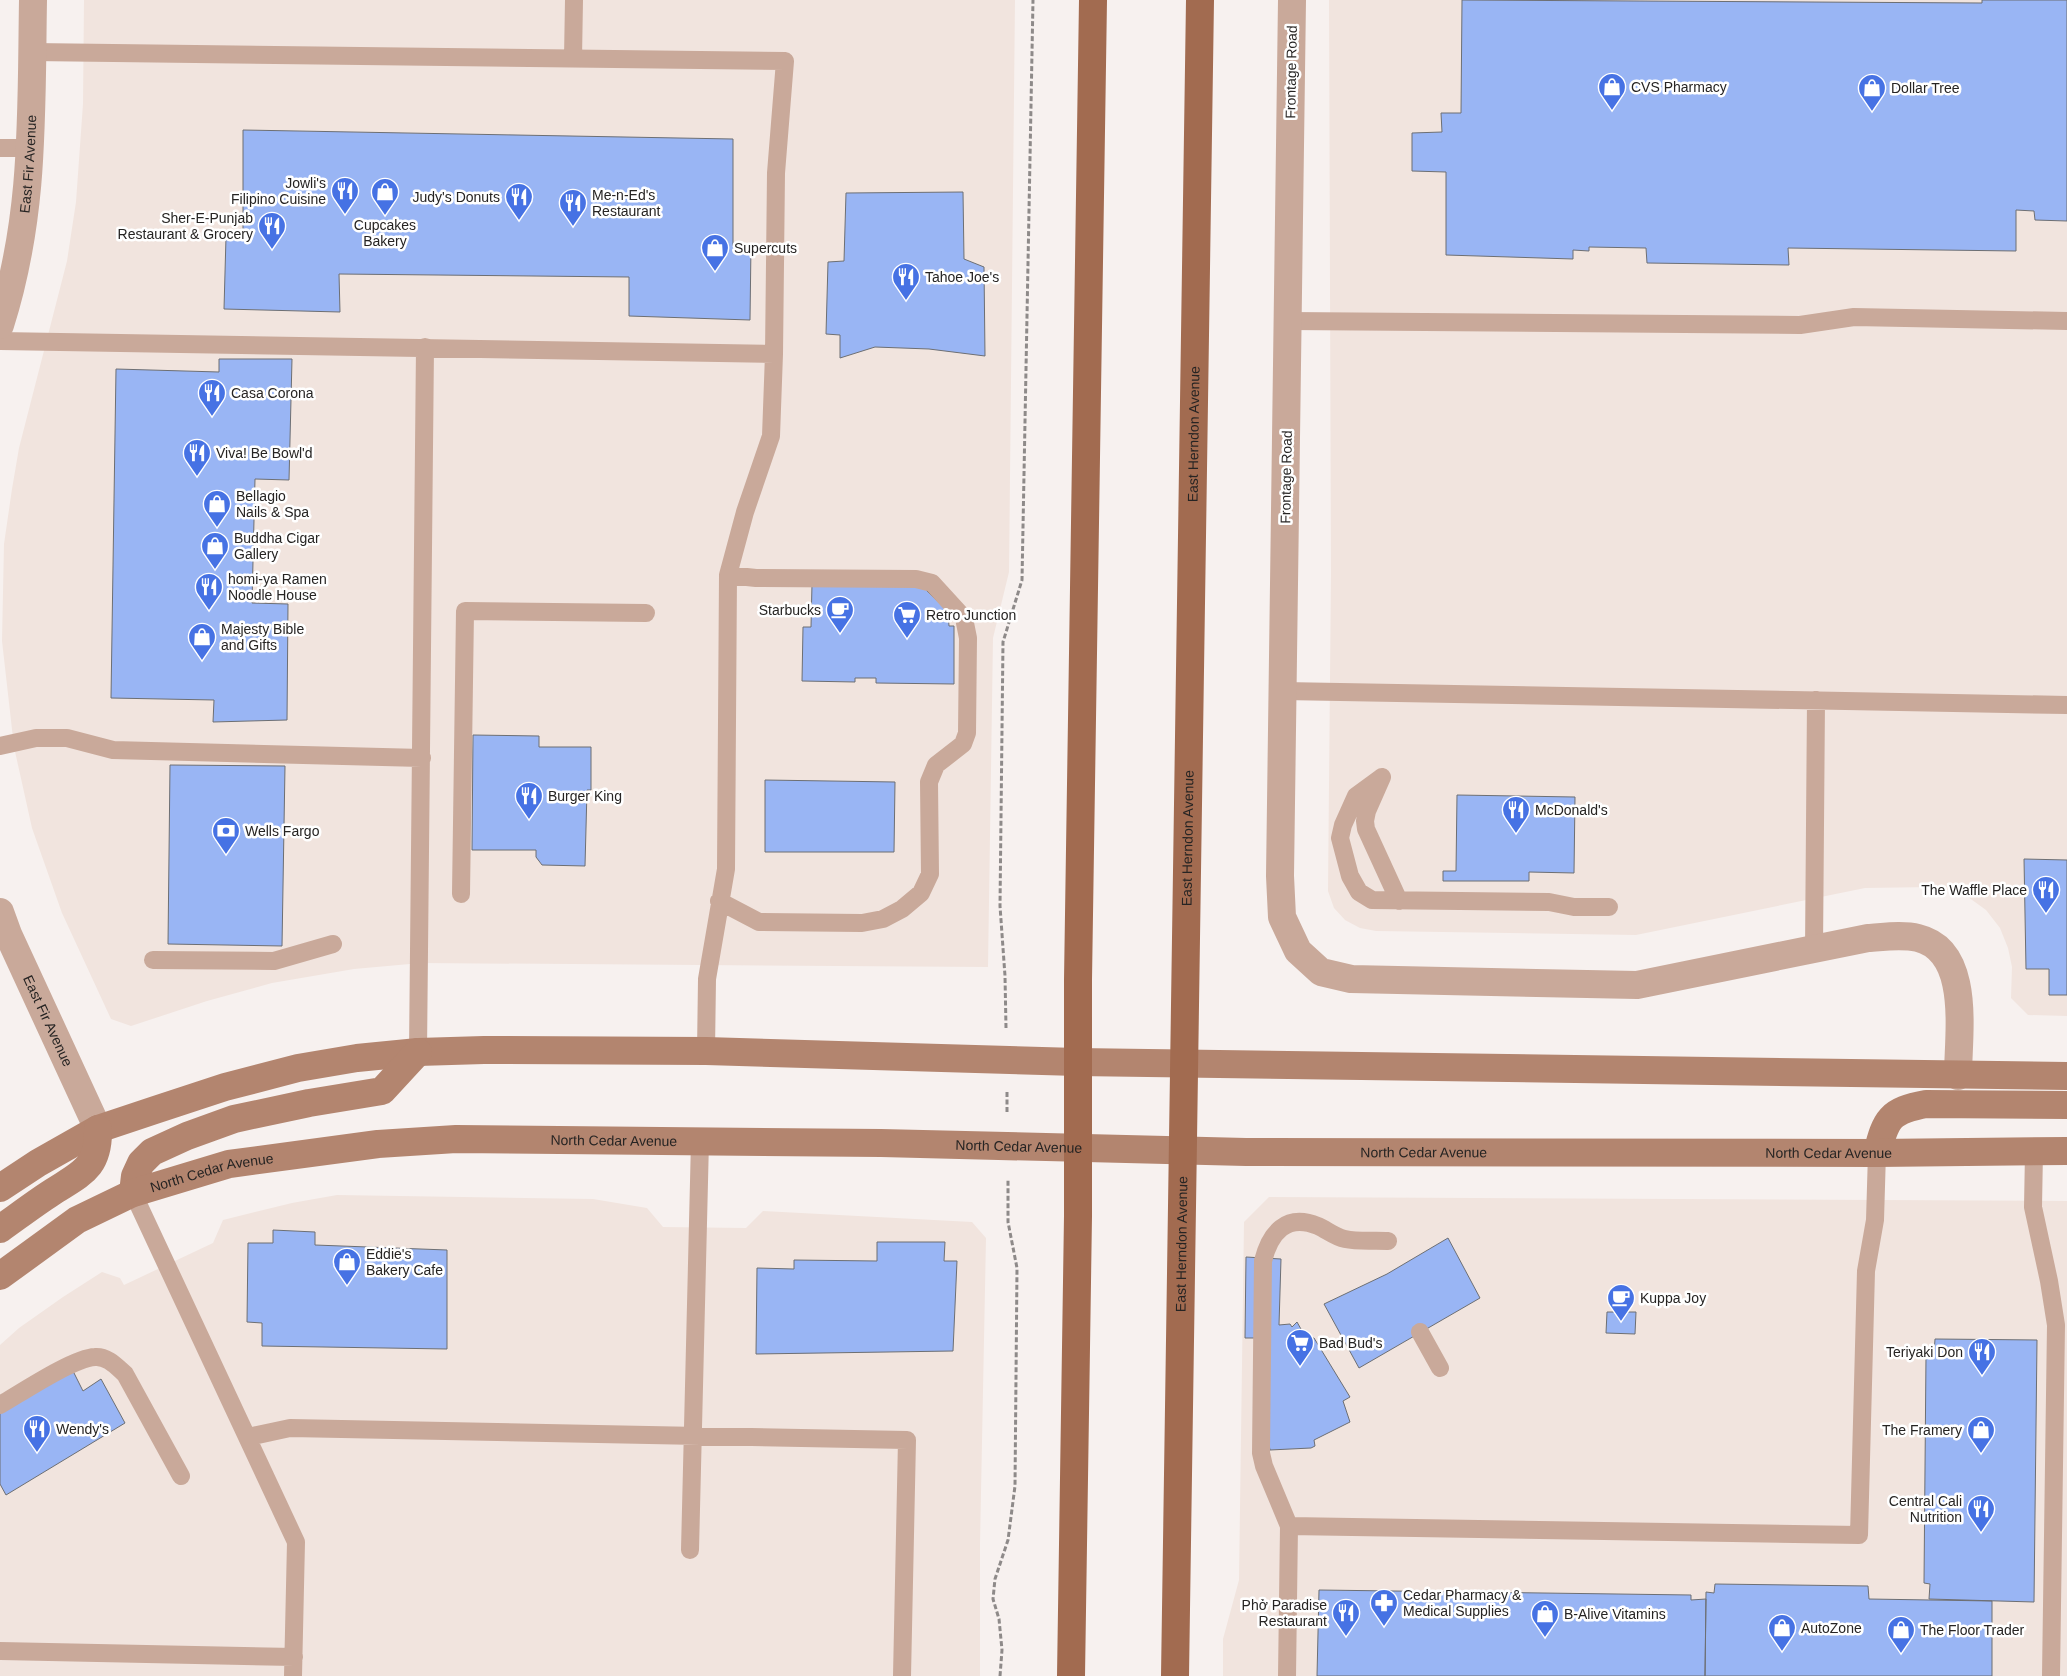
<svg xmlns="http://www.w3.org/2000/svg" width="2067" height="1676" font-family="Arial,sans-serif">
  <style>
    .built { fill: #f1e4de }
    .building { fill: #99b5f4; stroke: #6d6f73 }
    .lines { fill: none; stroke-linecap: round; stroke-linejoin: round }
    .path { stroke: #8e8a89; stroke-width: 3; stroke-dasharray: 5 2.5; stroke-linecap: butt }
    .service { stroke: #c9a99a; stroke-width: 18 }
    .minor { stroke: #c9a99a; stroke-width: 28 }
    .secondary { stroke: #b3856f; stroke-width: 28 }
    .primary { stroke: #a26b50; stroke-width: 28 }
    .labels { text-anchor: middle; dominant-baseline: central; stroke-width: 5; stroke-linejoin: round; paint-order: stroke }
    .street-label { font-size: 14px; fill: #262423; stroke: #fff }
    .poi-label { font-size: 14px; fill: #262423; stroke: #fff; text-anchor: start }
  </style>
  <rect width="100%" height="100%" fill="#f7f1ef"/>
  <!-- built -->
  <path class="built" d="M84 0H1015L1009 572 993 638 988 967 421 963 354 969 272 983 207 1001 131 1026 111 1019 62 913 32 828 14 747 2 641 4 544 12 489 19 448 67 261 76 202 83 104Z
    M1329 0H2067V1016L2028 1015 2011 998 2012 967 2008 948 2000 928 1986 910 1968 897 1949 890 1933 887 1865 888 1636 935 1376 931 1360 928 1345 920 1334 908 1328 891 1331 574Z
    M337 1195 593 1199 647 1208 663 1227 746 1228 763 1211 972 1222 986 1238 980 1544V1676H0V1345L19 1328 63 1297 102 1272 120 1278 124 1285 213 1243 223 1220 292 1203Z
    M1269 1197 2067 1201V1676H1223V1639L1239 1580 1244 1222Z"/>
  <!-- building -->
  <path class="building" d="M1462 0 1982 3V0H2067V221L2035 220 2034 211 2016 210V251L1788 248 1789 265 1647 263 1646 248 1589 247V251L1573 250V259L1446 255V172L1412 171V133L1442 132 1441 113H1461Z
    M243 130 733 139V246H751L750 320 629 316V277L339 274 340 312 224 309 226 237H243Z
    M963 192 964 259 984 267 985 356 929 349 875 347 840 358V335L826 334 828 262 844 261 846 193Z
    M219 359H292L289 480 255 479 252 603 288 604 287 720 213 722 214 700 111 698 116 369 219 372Z
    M812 584 922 586 948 612 949 626H954V684L876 683V678H855V682L802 681 803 627H811Z
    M473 735 539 736V747H591V790H587L585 866 542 865 536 857V850H472Z
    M170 765 285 766 282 946 168 944Z
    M765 780 895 782 894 852H765Z
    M1457 795 1575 797 1574 873 1529 872V881H1443V871H1456Z
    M2024 859 2067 860V995H2049V969H2026Z
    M273 1230 315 1232V1245L447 1250V1349L262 1346V1323L247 1322 248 1243H273Z
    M1448 1238 1480 1298 1359 1368 1324 1304 1387 1274Z
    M877 1242H945L944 1261H957L953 1351 756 1354 757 1268 794 1269V1260L877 1261Z
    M1246 1257 1281 1259 1279 1325 1290 1324 1292 1327 1297 1322 1306 1338H1314L1350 1397 1343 1401 1350 1422 1314 1440 1315 1446 1311 1448 1270 1450 1268 1439 1269 1338H1245Z
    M1607 1312H1636L1635 1334 1606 1333Z
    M1935 1339 2037 1340 2034 1602 1929 1599 1930 1584 1924 1583 1926 1355 1934 1354Z
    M72 1369 83 1391 101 1379 125 1423 6 1495 0 1484V1407Z
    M1715 1584 1868 1586 1869 1599 1992 1601V1676H1705L1706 1592 1714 1593Z
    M1319 1590 1691 1595V1600L1706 1599 1705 1676H1317Z"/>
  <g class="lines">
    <!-- path -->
    <path class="path" d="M1006 1028 1005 976 1000 906 1003 642 1022 580 1033 0
      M1007 1092V1113
      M1000 1676 1002 1650 999 1619 993 1599 995 1579 1008 1540 1015 1486 1017 1268 1008 1222V1179"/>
    <!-- service -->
    <path class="service" d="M573 58 574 0
      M0 148H31
      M1288 321 1800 325 1854 317 2067 321
      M0 341 774 354 776 173 785 61 32 52
      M1283 691 2067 705
      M0 746 36 738H67L113 750 422 758
      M1382 777 1356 796 1343 825 1340 838 1350 876 1359 892 1372 900 1549 902 1574 907H1609
      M1382 777 1367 811 1365 821 1366 829 1399 901
      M461 894 465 611 646 613
      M719 901 759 922 862 923 883 919 902 909 921 893 930 874 929 782 936 765 963 744 967 733 968 638 964 618 932 583 916 579 756 578 728 575
      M1814 950 1816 700
      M153 960 274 961 333 944
      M706 1051 707 979 726 869 728 575 745 512 771 436 774 354
      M418 1052 425 347
      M2034 1152 2033 1207 2049 1281 2056 1325 2051 1676
      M133 1193 296 1542 293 1676
      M1420 1332 1440 1368
      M0 1405C21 1393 73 1358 95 1357 107 1356 116 1366 125 1374L181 1476
      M248 1437 290 1428 907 1440 902 1676
      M1289 1526 1264 1466 1261 1453 1263 1261C1270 1233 1286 1213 1318 1226 1327 1230 1335 1237 1345 1239 1359 1242 1374 1240 1388 1241
      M690 1550 700 1141
      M0 1651 294 1657
      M1287 1676 1289 1526 1859 1535 1866 1271 1875 1220 1877 1153"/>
    <!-- minor -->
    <g class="minor">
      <path d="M1292 0 1280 876 1282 917 1298 951 1321 972 1351 979 1637 985 1868 938C1884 937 1902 934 1918 938 1972 951 1958 1035 1958 1076"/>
      <path id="s1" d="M0 325C35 215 31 114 33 0"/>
      <path id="s2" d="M0 912 8 934 98 1129"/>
    </g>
    <!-- secondary -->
    <g class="secondary">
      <path d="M1877 1153C1886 1119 1889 1111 1926 1104L2067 1105"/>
      <path d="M0 1188 38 1163 98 1129 155 1110 225 1087 298 1068 357 1058 418 1052 484 1050 706 1051 1077 1062 2067 1076"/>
      <path d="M133 1193 135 1176 141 1163 152 1152 187 1136 234 1119 309 1103 382 1091 418 1052"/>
      <path d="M0 1229C17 1217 34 1204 51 1193 80 1174 99 1169 98 1129"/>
      <path id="s3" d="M0 1276 77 1220 133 1193 229 1164 378 1144 456 1139 881 1143 1246 1152 1877 1153 2067 1151"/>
    </g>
    <!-- primary -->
    <g class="primary">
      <path d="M1071 1676 1078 1216V980L1093 0"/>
      <path id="s4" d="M1175 1676 1200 0"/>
    </g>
  </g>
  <!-- icons -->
  <defs>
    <symbol id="shop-pin" viewBox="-11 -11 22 30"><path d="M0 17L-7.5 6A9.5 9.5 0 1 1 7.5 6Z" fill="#4672e4" stroke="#fff"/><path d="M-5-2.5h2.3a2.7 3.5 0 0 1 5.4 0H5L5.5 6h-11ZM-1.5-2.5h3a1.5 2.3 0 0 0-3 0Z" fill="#fff"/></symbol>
    <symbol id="restaurant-pin" viewBox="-11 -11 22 30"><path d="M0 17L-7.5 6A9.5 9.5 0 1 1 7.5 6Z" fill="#4672e4" stroke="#fff"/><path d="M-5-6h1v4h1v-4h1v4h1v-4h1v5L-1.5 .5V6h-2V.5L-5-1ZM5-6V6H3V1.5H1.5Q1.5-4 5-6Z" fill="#fff"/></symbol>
    <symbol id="cafe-pin" viewBox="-11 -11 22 30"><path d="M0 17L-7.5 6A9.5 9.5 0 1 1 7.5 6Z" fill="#4672e4" stroke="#fff"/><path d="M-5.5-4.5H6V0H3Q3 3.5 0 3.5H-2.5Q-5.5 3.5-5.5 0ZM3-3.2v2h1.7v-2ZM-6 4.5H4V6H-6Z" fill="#fff"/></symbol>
    <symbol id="supermarket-pin" viewBox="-11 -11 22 30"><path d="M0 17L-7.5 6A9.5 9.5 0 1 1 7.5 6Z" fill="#4672e4" stroke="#fff"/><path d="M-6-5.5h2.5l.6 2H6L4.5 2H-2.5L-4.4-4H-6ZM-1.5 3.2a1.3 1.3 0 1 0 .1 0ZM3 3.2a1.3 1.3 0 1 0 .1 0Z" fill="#fff"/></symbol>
    <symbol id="bank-pin" viewBox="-11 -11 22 30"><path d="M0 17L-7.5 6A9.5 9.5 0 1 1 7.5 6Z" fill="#4672e4" stroke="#fff"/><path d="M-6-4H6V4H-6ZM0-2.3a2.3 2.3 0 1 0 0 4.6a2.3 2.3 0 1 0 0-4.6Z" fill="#fff"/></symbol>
    <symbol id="pharmacy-pin" viewBox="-11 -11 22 30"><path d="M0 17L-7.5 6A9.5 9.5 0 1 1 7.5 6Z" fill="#4672e4" stroke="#fff"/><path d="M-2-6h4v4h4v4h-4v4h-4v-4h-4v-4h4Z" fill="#fff"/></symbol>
  </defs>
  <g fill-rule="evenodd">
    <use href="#shop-pin" x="1596" y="71" width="32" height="43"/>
    <use href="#shop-pin" x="1856" y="72" width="32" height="43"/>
    <use href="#restaurant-pin" x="329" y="175" width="32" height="43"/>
    <use href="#shop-pin" x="369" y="176" width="32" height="43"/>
    <use href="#restaurant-pin" x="503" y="181" width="32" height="43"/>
    <use href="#restaurant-pin" x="557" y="187" width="32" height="43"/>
    <use href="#restaurant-pin" x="256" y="210" width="32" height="43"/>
    <use href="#shop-pin" x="699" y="232" width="32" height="43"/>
    <use href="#restaurant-pin" x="890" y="261" width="32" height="43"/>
    <use href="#restaurant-pin" x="196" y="377" width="32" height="43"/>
    <use href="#restaurant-pin" x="181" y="437" width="32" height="43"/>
    <use href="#shop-pin" x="201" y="488" width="32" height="43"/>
    <use href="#shop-pin" x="199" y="530" width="32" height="43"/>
    <use href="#restaurant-pin" x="193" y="571" width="32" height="43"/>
    <use href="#cafe-pin" x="824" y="594" width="32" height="43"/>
    <use href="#supermarket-pin" x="891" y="599" width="32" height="43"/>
    <use href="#shop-pin" x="186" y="621" width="32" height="43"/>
    <use href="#restaurant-pin" x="513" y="780" width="32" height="43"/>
    <use href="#restaurant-pin" x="1500" y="794" width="32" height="43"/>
    <use href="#bank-pin" x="210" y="815" width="32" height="43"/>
    <use href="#restaurant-pin" x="2030" y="874" width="32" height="43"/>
    <use href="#shop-pin" x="331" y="1246" width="32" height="43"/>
    <use href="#cafe-pin" x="1605" y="1282" width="32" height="43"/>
    <use href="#supermarket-pin" x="1284" y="1327" width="32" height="43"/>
    <use href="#restaurant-pin" x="1966" y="1336" width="32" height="43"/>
    <use href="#restaurant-pin" x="21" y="1413" width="32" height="43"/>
    <use href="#shop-pin" x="1965" y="1414" width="32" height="43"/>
    <use href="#restaurant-pin" x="1965" y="1493" width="32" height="43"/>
    <use href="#pharmacy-pin" x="1368" y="1587" width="32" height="43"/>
    <use href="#restaurant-pin" x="1330" y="1597" width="32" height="43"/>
    <use href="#shop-pin" x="1529" y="1598" width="32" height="43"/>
    <use href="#shop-pin" x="1766" y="1612" width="32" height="43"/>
    <use href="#shop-pin" x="1885" y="1614" width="32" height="43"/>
  </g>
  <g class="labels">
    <!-- street labels -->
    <g class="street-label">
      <text transform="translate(1291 72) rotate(-89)">Frontage Road</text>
      <text stroke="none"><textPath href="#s1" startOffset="164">East Fir Avenue</textPath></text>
      <text stroke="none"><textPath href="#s4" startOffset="1242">East Herndon Avenue</textPath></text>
      <text transform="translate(1286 477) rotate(-89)">Frontage Road</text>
      <text stroke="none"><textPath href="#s4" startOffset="838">East Herndon Avenue</textPath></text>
      <text stroke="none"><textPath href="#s2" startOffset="119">East Fir Avenue</textPath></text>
      <text stroke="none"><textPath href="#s3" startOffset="644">North Cedar Avenue</textPath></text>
      <text stroke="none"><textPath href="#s3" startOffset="1049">North Cedar Avenue</textPath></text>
      <text stroke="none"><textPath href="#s3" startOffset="1454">North Cedar Avenue</textPath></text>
      <text stroke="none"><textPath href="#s3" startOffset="1859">North Cedar Avenue</textPath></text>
      <text stroke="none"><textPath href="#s3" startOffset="239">North Cedar Avenue</textPath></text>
      <text stroke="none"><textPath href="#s4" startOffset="432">East Herndon Avenue</textPath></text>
    </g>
    <!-- poi labels -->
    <g class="poi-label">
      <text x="1631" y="87">CVS Pharmacy</text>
      <text x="1891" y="88">Dollar Tree</text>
      <text x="326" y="183" text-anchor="end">Jowli's<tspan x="326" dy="16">Filipino Cuisine</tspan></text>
      <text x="592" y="195">Me-n-Ed's<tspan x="592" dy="16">Restaurant</tspan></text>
      <text x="500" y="197" text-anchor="end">Judy's Donuts</text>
      <text x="253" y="218" text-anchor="end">Sher-E-Punjab<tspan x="253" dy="16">Restaurant &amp; Grocery</tspan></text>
      <text x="385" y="225" text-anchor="middle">Cupcakes<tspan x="385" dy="16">Bakery</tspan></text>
      <text x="734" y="248">Supercuts</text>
      <text x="925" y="277">Tahoe Joe's</text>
      <text x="231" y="393">Casa Corona</text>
      <text x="216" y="453">Viva! Be Bowl'd</text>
      <text x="236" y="496">Bellagio<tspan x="236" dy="16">Nails &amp; Spa</tspan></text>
      <text x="234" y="538">Buddha Cigar<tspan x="234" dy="16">Gallery</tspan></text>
      <text x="228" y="579">homi-ya Ramen<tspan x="228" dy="16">Noodle House</tspan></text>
      <text x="821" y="610" text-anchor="end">Starbucks</text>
      <text x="926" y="615">Retro Junction</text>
      <text x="221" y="629">Majesty Bible<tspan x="221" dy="16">and Gifts</tspan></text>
      <text x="548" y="796">Burger King</text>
      <text x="1535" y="810">McDonald's</text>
      <text x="245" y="831">Wells Fargo</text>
      <text x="2027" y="890" text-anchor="end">The Waffle Place</text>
      <text x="366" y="1254">Eddie's<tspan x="366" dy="16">Bakery Cafe</tspan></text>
      <text x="1640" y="1298">Kuppa Joy</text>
      <text x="1319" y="1343">Bad Bud's</text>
      <text x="1963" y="1352" text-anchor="end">Teriyaki Don</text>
      <text x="56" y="1429">Wendy's</text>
      <text x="1962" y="1430" text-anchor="end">The Framery</text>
      <text x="1962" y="1501" text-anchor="end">Central Cali<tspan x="1962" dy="16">Nutrition</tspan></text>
      <text x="1403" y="1595">Cedar Pharmacy &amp;<tspan x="1403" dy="16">Medical Supplies</tspan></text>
      <text x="1327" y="1605" text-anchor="end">Phở Paradise<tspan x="1327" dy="16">Restaurant</tspan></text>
      <text x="1564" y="1614">B-Alive Vitamins</text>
      <text x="1801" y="1628">AutoZone</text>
      <text x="1920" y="1630">The Floor Trader</text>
    </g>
  </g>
</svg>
